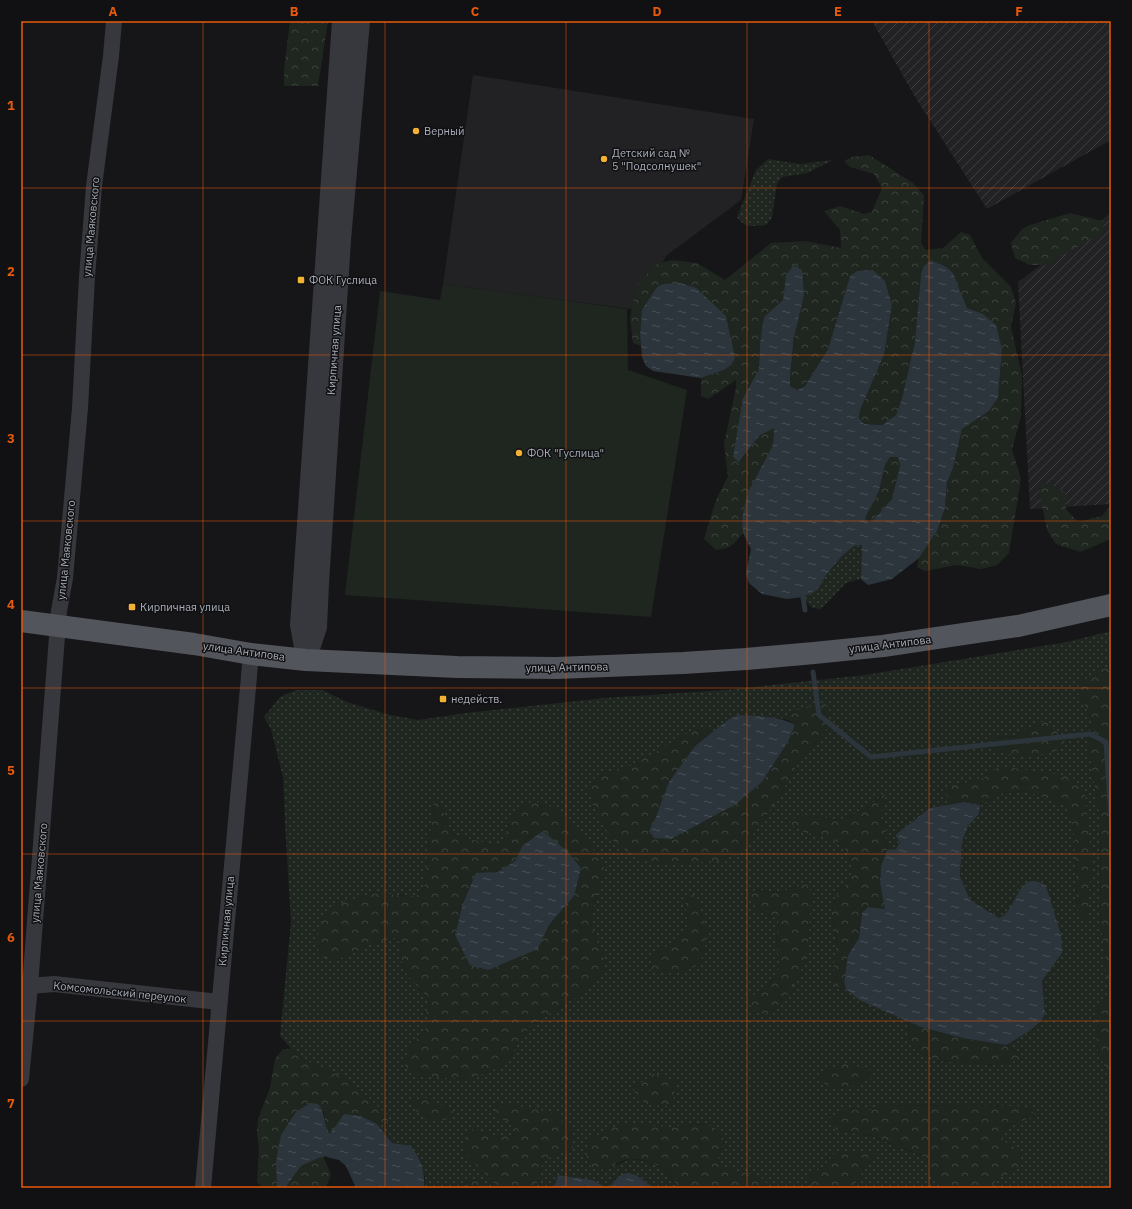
<svg xmlns="http://www.w3.org/2000/svg" width="1132" height="1209" font-family="'IBM Plex Sans',sans-serif">
  <style>
    .built { fill: #222225 }
    .industrial { fill: url(#industrial-furrows) }
    .grass { fill: url(#grass-dots); fill-rule: evenodd }
    .forest { fill: url(#forest-crowns); fill-rule: evenodd }
    .pitch { fill: #1e261f }
    .water { fill: url(#water-ripples); fill-rule: evenodd }
    .lines { fill: none; stroke-linecap: round; stroke-linejoin: round }
    .stream { stroke: #2c353c; stroke-width: 5 }
    .minor { stroke: #37383d; stroke-width: 16 }
    .tertiary { stroke: #37383d; stroke-width: 20 }
    .primary { stroke: #53555c; stroke-width: 22 }
    .grid { fill: none; stroke: #e8590c; stroke-width: 1; stroke-opacity: 0.55 }
    .poi-dot { fill: #f2b134; stroke: #111113; stroke-width: 1.5 }
    .labels { text-anchor: middle; dominant-baseline: central; stroke-width: 3; stroke-linejoin: round; paint-order: stroke }
    .poi-label { font-size: 11px; fill: #a8adb8; stroke: #111113; text-anchor: start }
    .street-label { font-size: 11px; fill: #a8adb8; stroke: #111113 }
    .neatline { fill: none; stroke: #e8590c; stroke-width: 1.5 }
    .grid-label { font-size: 13px; text-anchor: middle; font-weight: bold; fill: #e8590c }
  </style>
  <defs>
    <pattern id="industrial-furrows" width="10" height="10" patternUnits="userSpaceOnUse"><rect width="10" height="10" fill="#222225"/><path d="M-1 1l2-2M0 10L10 0M9 11l2-2" fill="none" stroke="#3f3f43"/></pattern>
    <pattern id="grass-dots" width="8" height="8" patternUnits="userSpaceOnUse"><rect width="8" height="8" fill="#1e261f"/><path d="M2 2h.1M6 6h.1" fill="none" stroke="#3c433d" stroke-width="1.8" stroke-linecap="round"/></pattern>
    <pattern id="forest-crowns" width="20" height="18" patternUnits="userSpaceOnUse"><rect width="20" height="18" fill="#1e261f"/><path d="M2 6a3 3 0 1 1 6 0M12 15a3 3 0 1 1 6 0" fill="none" stroke="#3c433d"/></pattern>
    <pattern id="water-ripples" width="26" height="14" patternUnits="userSpaceOnUse"><rect width="26" height="14" fill="#2c353c"/><path d="M2 4q2-2 4 0t4 0M15 11q2-2 4 0t4 0" fill="none" stroke="#485056"/></pattern>
  </defs>
  <rect width="100%" height="100%" fill="#161618"/>
  <!-- built -->
  <path class="built" d="M473 75 754 119 741 200 666 256 638 310 443 284Z"/>
  <!-- industrial -->
  <path class="industrial" d="M872 21H1111V140L987 209 915 97Z
    M1111 213V504L1030 509 1018 282Z"/>
  <!-- grass -->
  <path class="grass" d="M768 159 800 164 833 160 807 173 782 177 777 184 772 218 766 225C752 226 746 229 737 217L756 170Z
    M862 545 861 579 846 583 821 609 812 608 803 597 818 590 826 575 842 556 854 546Z
    M1111 631V667L1103 669 1077 690 1092 720 1088 745 1101 823 1100 912 1109 997 1096 1008 1098 1051 1111 1082V1188H991L998 1179 1020 1165 1021 1150 1006 1143 1001 1136 1003 1128 1035 1116 1031 1109 1014 1106 883 1105 872 1110 847 1109 840 1131 872 1136 926 1158 931 1174 943 1188H853L866 1166 835 1153 823 1167 808 1177V1183L817 1188H767C764 1171 745 1175 732 1170 727 1168 722 1166 717 1163L718 1155 725 1140 706 1124 672 1127 607 1169 629 1159 646 1161 662 1168 679 1188H654L636 1175 619 1176 608 1188H606L593 1180 558 1175 554 1188H536L543 1160 573 1148 516 1127 515 1135 498 1137 473 1129 463 1152 500 1188H484L479 1182 467 1177V1188H424L425 1176 392 1143 377 1124 389 1121 388 1116 360 1090 339 1075 304 1060 291 1049 280 1036 291 921 286 842 283 777 271 729 264 717 280 697 296 690H322L347 702 386 714 418 720 466 713 605 698 726 690 865 675 1067 642ZM794 711 826 730 798 763 781 794 602 775 631 766 706 728 713 732 729 719 738 715 781 719ZM1038 722 998 751 992 745 991 738 1016 736ZM997 768 1085 794 1077 907 1074 829 1067 806 1027 791 1003 793 980 805 979 814 968 826 962 842 960 876 970 900 999 918 1006 914 1023 885 1062 953 1042 981 1045 1013 1041 1021 1028 1032 1006 1045 1020 1055 1014 1061 998 1065 939 1061 916 1051 910 1044 908 1021 859 1000 846 989 838 988 833 982 837 939 831 914 836 897 851 878V861L843 846 796 816 805 815 839 820 864 810 884 794 881 818 885 825 887 850 896 849 900 842 895 835 930 808 953 804 943 789 983 778ZM434 801 441 805 449 828 455 835 498 846 504 840 509 823 605 864 590 921 594 937 603 951 600 976 587 990 527 1028 511 1055 500 1067 469 1079 420 1076 411 1044 424 1032 427 1023V997L404 971 398 937 374 943 337 960 372 893 408 896 417 895 424 889ZM806 884 771 1015 767 988 781 966 776 939 779 922 773 916 758 911 755 890 781 892ZM685 899 705 953 696 966 648 969 656 953 671 944 688 925Z"/>
  <!-- forest -->
  <path class="forest" d="M290 21H328L318 86H284V69Z
    M869 155 913 183 924 195 921 243 926 250 943 248 961 232 970 235 982 258 1011 287 1016 303 1011 327 1022 376 1021 416 1012 449 1021 479 1009 553 997 565 981 569 957 565 925 571 917 567 919 558 937 531 945 508 947 484 953 468 962 429 989 411 998 398 1002 349 983 314 967 308 953 273 921 274 915 342 903 399 896 415 882 425 864 424 859 418 860 410 884 355 892 305 885 281 850 276 828 349 805 386 797 390 790 386V378L802 270 794 265 786 275 783 300 764 317 760 343 759 369 743 398 740 462 759 436 774 428 773 445 748 492 742 517 743 533C733 545 732 548 716 550L704 539 716 500 728 476 724 444 736 388V380L708 399 701 396V378L724 370 656 288 642 310 640 335 641 346 633 343 630 318 637 285 655 265 671 260 697 263 725 280 771 243 805 241 841 248 840 230 824 211 840 206 864 214 872 212 882 188 874 174 850 167 844 161 852 157Z
    M1070 213 1103 221 1104 230 1098 235 1047 265H1030L1015 258 1011 243 1022 229 1030 225Z
    M890 457H898L900 465 892 499 872 521 868 522 864 518 879 491 885 465Z
    M1043 481 1065 492 1066 509 1078 522 1102 516 1111 505V539L1080 552 1056 544 1047 530 1039 488Z
    M1111 667V1082L1098 1051 1095 1017 1096 1008 1109 997 1100 912 1101 823 1088 745 1092 720 1077 690 1080 682 1103 669Z
    M817 704H826L830 712 826 730 798 763 781 794 747 844 737 853 719 861 659 864 645 861 626 850 611 839 592 803 589 789V785L602 775 631 766 698 727 706 728 713 732 695 746 649 831 762 782 789 740 795 725 788 720 781 719 794 711Z
    M1038 722H1047L1065 740 1062 747 1055 752 1022 757 998 751 992 745 990 738 1016 736Z
    M1006 767 1068 776 1076 780 1085 794 1092 862 1087 920 1080 916 1077 907 1074 829 1067 806 1027 791 1003 793 980 805 964 802 953 804 942 789 983 778 997 768Z
    M885 794 881 818 885 825 887 850 881 866 880 883 886 909 869 907 862 913 859 938 848 955 844 981 846 989 838 988 832 982 837 939 831 914 836 897 851 878V861L843 846 836 841 804 832 789 823 796 816 805 815 839 820 864 810Z
    M434 801 441 805 449 828 455 835 498 846 504 840 509 823 516 808 523 803 540 802 552 807 578 830 605 864 590 921 594 937 603 951 604 968 600 976 587 990 527 1028 511 1055 500 1067 469 1079 420 1076 405 1068V1060L411 1044 424 1032 427 1023V997L404 971 398 937 374 943 337 960 321 957 317 949 318 932 324 916 339 904 372 893 408 896 417 895 424 889ZM522 846 574 896 549 925 538 949 476 874 498 872 515 861Z
    M806 884 811 891 809 940 804 965 792 989 771 1015 755 1012 745 999 767 988 780 966 776 939 779 923 773 916 758 911 748 895 755 890 781 892Z
    M690 892 696 896 707 928 705 953 696 966 681 972H657L648 969 656 953 671 944 688 925 685 899Z
    M908 1021 921 1027 962 1038 1006 1045 1020 1055 1014 1061 998 1065 939 1061 916 1051 910 1044Z
    M283 1049H291L304 1060 339 1075 360 1090 388 1116 389 1121 377 1124 361 1116 330 1135 325 1128 324 1111 277 1187 278 1188H263L257 1182 259 1150 257 1132 258 1119 270 1088 275 1059Z
    M844 1064 870 1069 872 1077 858 1086 834 1089 819 1080 820 1072Z
    M653 1074 676 1081 673 1105 665 1106 649 1105 635 1096 634 1088Z
    M428 1098 454 1112 445 1120 424 1119 407 1101Z
    M504 1103 555 1113 572 1131 573 1148 543 1160 536 1188H500L463 1152 467 1136 473 1129 498 1137 515 1135V1127L494 1114 496 1105Z
    M883 1105 1014 1106 1031 1109 1035 1116 1003 1128 1001 1136 1006 1143 1021 1150 1020 1166 998 1179 991 1188H943L931 1174 926 1158 873 1136 840 1131 833 1127 828 1119 847 1109 872 1110Z
    M629 1124 672 1127 706 1124 714 1127 725 1140 718 1155 717 1163 733 1170 759 1176 766 1182 767 1188H679C674 1182 669 1175 663 1169 656 1163 640 1159 631 1159 617 1159 607 1175 593 1168 583 1163 588 1148 590 1139L612 1127Z
    M843 1151 879 1154 866 1166 853 1188H817L808 1183V1177L823 1167 835 1153Z
    M323 1156 331 1175 326 1187 324 1188H285L301 1166Z
    M467 1176 479 1182 484 1188H467Z"/>
  <!-- pitch -->
  <path class="pitch" d="M443 284 627 309 628 370 687 390 651 617 345 595 380 291 440 300Z"/>
  <!-- water -->
  <path class="water" d="M931 260 946 267 953 273 967 308 983 314 996 325 1002 349 998 398 989 411 962 429 953 468 947 483 945 508 937 531 919 558 892 579 868 585 861 579 862 545 854 546 842 556 826 575 818 590 803 597 787 599 762 594 749 583 746 574 751 549 743 533 742 517 748 492 773 445 774 428 759 436 739 462 733 457 743 398 759 369 760 343 764 317 783 300 786 275 794 265 802 270 804 295 794 337 790 378V386L797 390 805 386 828 349 850 276 857 271 873 270 885 281 892 305 884 355 860 410 859 418 864 424 882 425 896 415 902 399 915 342 921 274 924 266ZM890 457H898L900 465 892 499 872 521 868 522 865 518 879 491 885 465Z
    M680 283 696 288 726 316 735 358 731 365 724 370 701 378 653 371 646 366 642 357 640 335 642 310 656 288 663 284Z
    M738 715C755 716 781 716 795 725L789 740 762 782 736 804 671 839 654 838 649 831 656 817 669 782 695 746 729 719Z
    M964 802 980 805 979 814 968 826 962 842 960 876 970 900 999 918C1001 917 1005 915 1006 913 1018 899 1022 869 1046 886L1061 935 1062 953 1042 981 1045 1013 1041 1021 1028 1032 1006 1045 962 1038 921 1027 859 1000 846 989 844 981 848 955 859 938 862 913 868 907 885 909 880 883 881 866 887 850 896 849 900 842 895 835 930 808Z
    M543 831 567 851 581 868 574 896 549 925 538 949 488 970 470 965 455 935 463 904 476 873 498 872 515 861 522 846Z
    M310 1103 318 1104C327 1115 322 1123 330 1134L344 1114 361 1116 377 1124 392 1143 411 1146C421 1161 425 1169 424 1188H356L346 1166 339 1160 323 1156 301 1166 285 1188H278L277 1187 276 1162 281 1135 296 1112Z
    M627 1173 636 1175 654 1188H608L619 1176Z
    M558 1175 593 1180 606 1188H554Z"/>
  <g class="lines">
    <!-- stream -->
    <path class="stream" d="M803 597 805 610
      M813 672 819 715 871 757 1090 734 1106 742 1111 816"/>
    <!-- minor -->
    <path class="minor" d="M21 985 30 986 54 984 219 1002
      M21 1079 30 986 59 611 65 578 80 408 87 277 94 186 111 56 114 21
      M203 1188 251 654"/>
    <!-- tertiary -->
    <path class="tertiary" d="M306 658 300 625 342 21
      M306 660 317 627 319 583 341 240 360 21"/>
    <!-- primary -->
    <path class="primary" d="M21 621 194 644 251 654 306 660 457 667 556 668 683 663 746 659 814 653 883 646 1018 626 1111 605"/>
  </g>
  <!-- grid -->
  <path class="grid" d="M203 21V1188M385 21V1188M566 21V1188M747 21V1188M929 21V1188M21 188H1111M21 355H1111M21 521H1111M21 688H1111M21 854H1111M21 1021H1111"/>
  <!-- markers -->
  <g class="poi-dot">
    <circle cx="416" cy="131" r="4"/>
    <circle cx="604" cy="159" r="4"/>
    <rect x="297" y="276" width="8" height="8" rx="2"/>
    <circle cx="519" cy="453" r="4"/>
    <rect x="128" y="603" width="8" height="8" rx="2"/>
    <rect x="439" y="695" width="8" height="8" rx="2"/>
  </g>
  <g class="labels">
    <!-- poi labels -->
    <g class="poi-label">
      <text x="424" y="131">Верный</text>
      <text x="612" y="153">Детский сад №<tspan x="612" dy="13">5 "Подсолнушек"</tspan></text>
      <text x="309" y="280">ФОК Гуслица</text>
      <text x="527" y="453">ФОК "Гуслица"</text>
      <text x="140" y="607">Кирпичная улица</text>
      <text x="451" y="699">недейств.</text>
    </g>
    <!-- street labels -->
    <g class="street-label">
      <text transform="translate(91 227) rotate(-85)">улица Маяковского</text>
      <text transform="translate(334 350) rotate(-86)">Кирпичная улица</text>
      <text transform="translate(66 550) rotate(-84)">улица Маяковского</text>
      <text transform="translate(890 644) rotate(-7)">улица Антипова</text>
      <text transform="translate(244 651) rotate(8)">улица Антипова</text>
      <text transform="translate(567 667) rotate(-1)">улица Антипова</text>
      <text transform="translate(39 873) rotate(-85)">улица Маяковского</text>
      <text transform="translate(226 921) rotate(-85)">Кирпичная улица</text>
      <text transform="translate(120 992) rotate(6)">Комсомольский переулок</text>
    </g>
  </g>
  <!-- border -->
  <rect width="1132" height="1209" fill="none" stroke="#111113" stroke-width="44"/>
  <rect x="22" y="22" width="1088" height="1165" class="neatline"/>
  <g class="grid-label">
    <text x="113" y="16">A</text>
    <text x="294" y="16">B</text>
    <text x="475" y="16">C</text>
    <text x="657" y="16">D</text>
    <text x="838" y="16">E</text>
    <text x="1019" y="16">F</text>
    <text x="11" y="110">1</text>
    <text x="11" y="276">2</text>
    <text x="11" y="443">3</text>
    <text x="11" y="609">4</text>
    <text x="11" y="775">5</text>
    <text x="11" y="942">6</text>
    <text x="11" y="1108">7</text>
  </g>
</svg>
